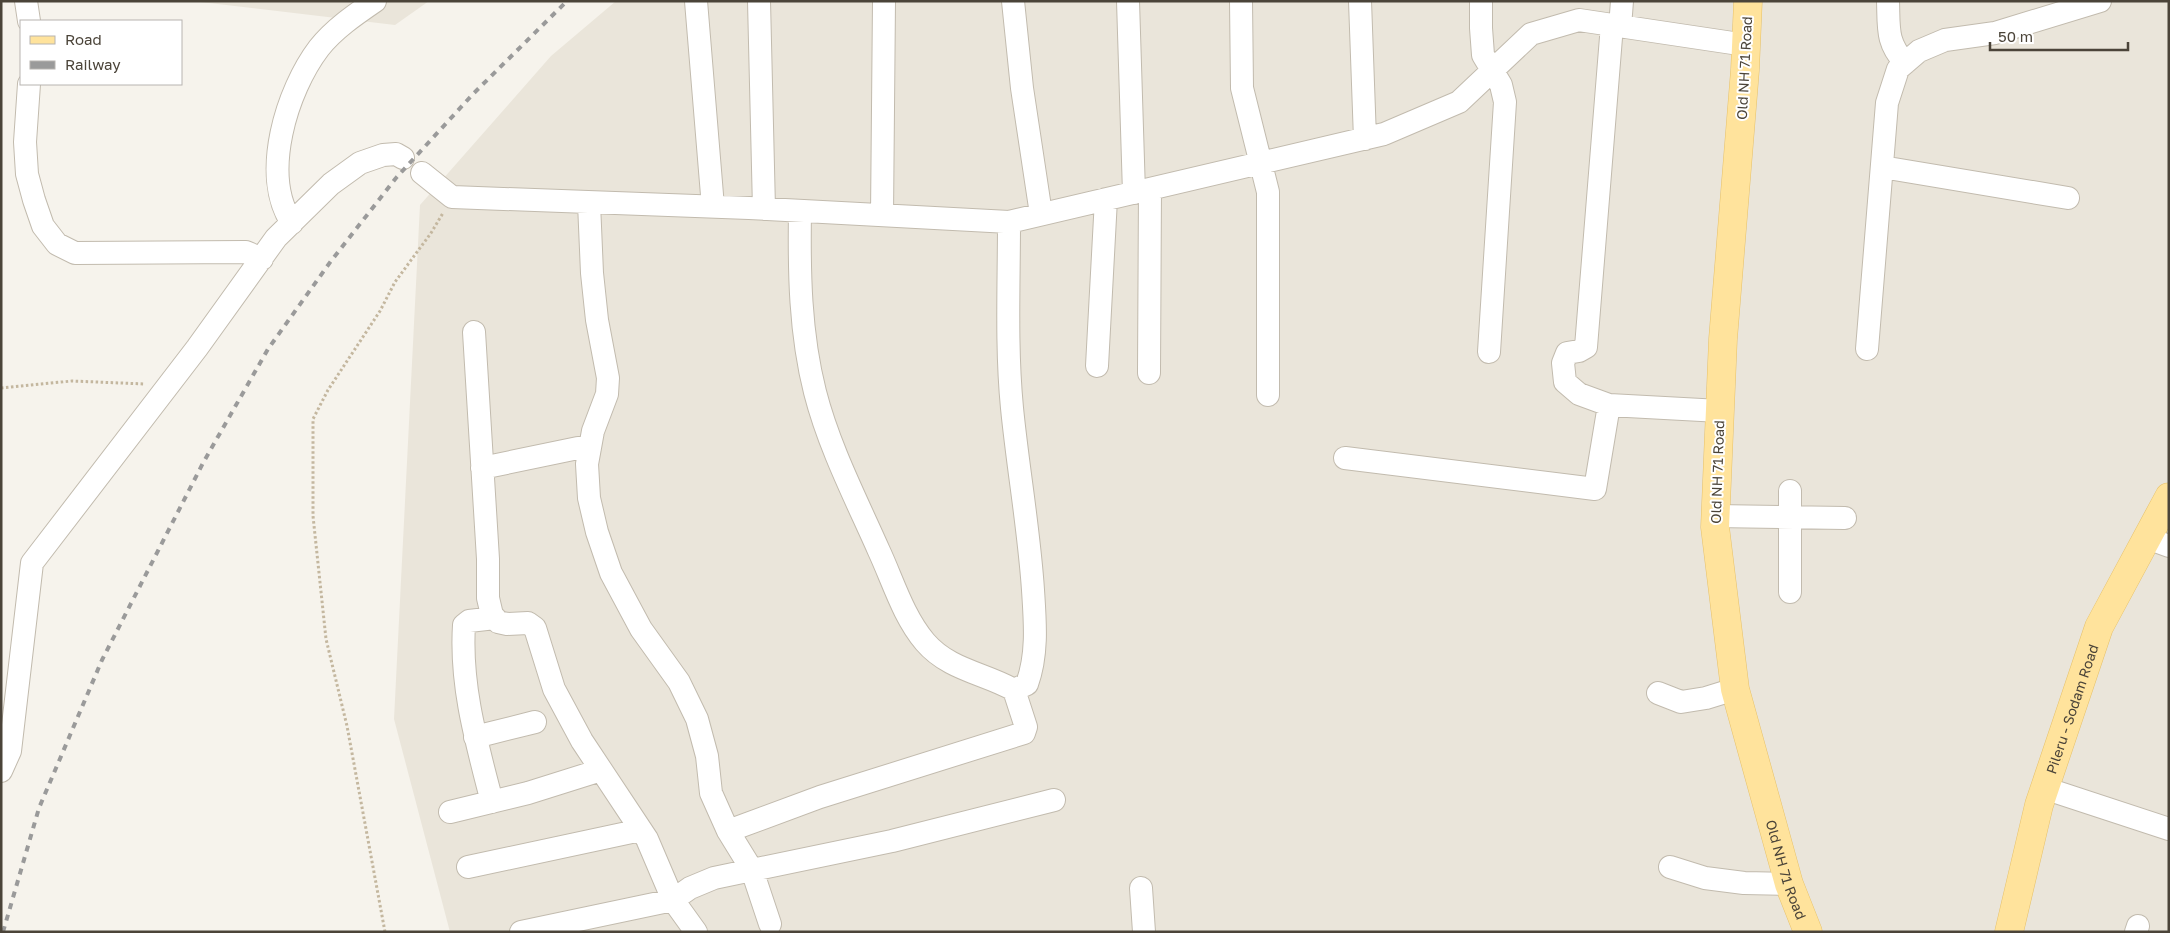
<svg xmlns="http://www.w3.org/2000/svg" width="2170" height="933" font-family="'Golos Text',sans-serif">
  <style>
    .residential { fill: #eae5da }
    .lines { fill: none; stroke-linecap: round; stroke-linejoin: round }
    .minor-casing { stroke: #c2bbae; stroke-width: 24 }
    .major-casing { stroke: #e6c16a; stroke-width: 29 }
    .path { stroke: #c4b79f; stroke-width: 3; stroke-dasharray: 2.5 2.5; stroke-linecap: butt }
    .minor { stroke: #fff; stroke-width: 22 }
    .major { stroke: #ffe39c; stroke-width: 28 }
    .rail { stroke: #9a9a9a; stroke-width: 4; stroke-dasharray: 6 6; stroke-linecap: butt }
    .labels { text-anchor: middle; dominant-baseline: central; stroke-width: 4; stroke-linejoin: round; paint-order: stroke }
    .street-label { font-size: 14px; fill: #4b4439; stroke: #fff }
  </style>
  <rect width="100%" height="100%" fill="#f6f3ec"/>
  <!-- residential -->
  <path class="residential" d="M192 1H429L395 25Z
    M616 1H2169V932H450L394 719 420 205 551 56Z"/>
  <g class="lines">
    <defs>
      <path id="minor" d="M26 1 29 21
        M696 1 713 207
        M759 1 764 209
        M1013 1 1022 88 1041 214
        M1128 1 1134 193
        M1241 1 1242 88 1268 192V395
        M1360 1 1365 139
        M1481 1V28L1483 55 1501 85 1505 102 1489 352
        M1888 1C1889 28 1886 42 1905 63
        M1612 25 1586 347 1579 351 1567 353 1563 363 1565 382 1579 394 1609 405 1720 411
        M1620 27 1622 1
        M29 84 25 142 27 174 34 200 43 226 57 244 75 253 246 252 262 259
        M1882 167 2068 198
        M422 173 452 197 749 208 1009 222 1384 134 1459 102 1531 34 1579 20 1746 45
        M589 203 592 273 597 320 608 378 607 394 593 431 587 464 589 498 597 532 611 573 641 629 679 682 697 719 707 756 711 793 728 831 752 870 770 924
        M882 215 884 1
        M1009 222C1009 284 1006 346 1012 408 1018 469 1029 529 1033 590 1035 621 1038 654 1027 684L1014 690
        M292 223C260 175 287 90 319 48 334 29 356 14 375 1
        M474 332 488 559V598L492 615 498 622 507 624 528 623 535 628 554 689 582 741 647 839 673 900 696 932
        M1867 349 1887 103 1898 69 1919 51 1945 40 1995 33 2100 1
        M1097 366 1106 199
        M1149 373 1150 189
        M1345 458 1595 489 1609 405
        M482 468 578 448H590
        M1715 516 1845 518
        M2147 538 2169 546
        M1790 592V491
        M1658 693 1681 702 1706 698 1735 689
        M475 737 535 722
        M1 771 10 751 32 563 197 348 276 238 331 184 360 163 383 155 396 154 403 158
        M2044 788 2169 829
        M492 802C477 744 460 686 464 625L469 621 495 618
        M450 812 528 793 601 770
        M728 831 820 797 1024 733 1026 727 1014 690C984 673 949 670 925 642 903 616 893 581 879 551 856 499 829 447 815 392 800 333 799 272 800 211
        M468 867 641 830
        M1670 867 1705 878 1744 883 1789 884
        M1141 888 1144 932
        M521 932 673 900 690 888 714 878 892 841 1054 800
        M2136 932 2138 926"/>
      <g id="major">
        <path id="s1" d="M1748 1 1745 70 1723 339 1715 527 1735 689 1789 884 1808 932"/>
        <path id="s2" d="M2009 932 2039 805 2099 627 2169 497"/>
      </g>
    </defs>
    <!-- minor casing -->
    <use href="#minor" class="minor-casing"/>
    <!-- major casing -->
    <use href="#major" class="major-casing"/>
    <!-- path -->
    <path class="path" d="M1 388 72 381 145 384
      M385 932 347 726 326 639 313 516V419L328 390 380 311 395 282 431 233 443 213"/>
    <!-- minor -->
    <use href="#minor" class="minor"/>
    <!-- major -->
    <use href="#major" class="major"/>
    <!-- rail -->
    <path class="rail" d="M3 932 39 808 102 660 203 463 268 349 331 261 396 178 473 94 567 1"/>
  </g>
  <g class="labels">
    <!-- street labels -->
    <g class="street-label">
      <text transform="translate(1744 68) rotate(-87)">Old NH 71 Road</text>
      <text transform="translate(1717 472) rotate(-88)">Old NH 71 Road</text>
      <text stroke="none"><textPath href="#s2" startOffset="232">Pileru - Sodam Road</textPath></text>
      <text stroke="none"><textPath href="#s1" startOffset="878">Old NH 71 Road</textPath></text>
    </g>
  </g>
  <!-- border -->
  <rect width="2170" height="933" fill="none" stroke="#4b4439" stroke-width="5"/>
  <!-- legend -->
  <rect x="20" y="20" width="162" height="65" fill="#ffffff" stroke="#b7b4b0"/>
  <rect x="30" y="36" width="25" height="8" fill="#ffe39c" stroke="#b7b4b0"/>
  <text x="65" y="45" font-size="15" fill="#4b4439">Road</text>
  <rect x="30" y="61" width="25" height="8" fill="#9a9a9a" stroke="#b7b4b0"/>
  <text x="65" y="70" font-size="15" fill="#4b4439">Railway</text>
  <!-- scale -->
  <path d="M1990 42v8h138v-8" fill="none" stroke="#4b4439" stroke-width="2.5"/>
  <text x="1998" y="42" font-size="15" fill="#4b4439" stroke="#ffffff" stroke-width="4" paint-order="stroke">50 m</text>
</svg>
